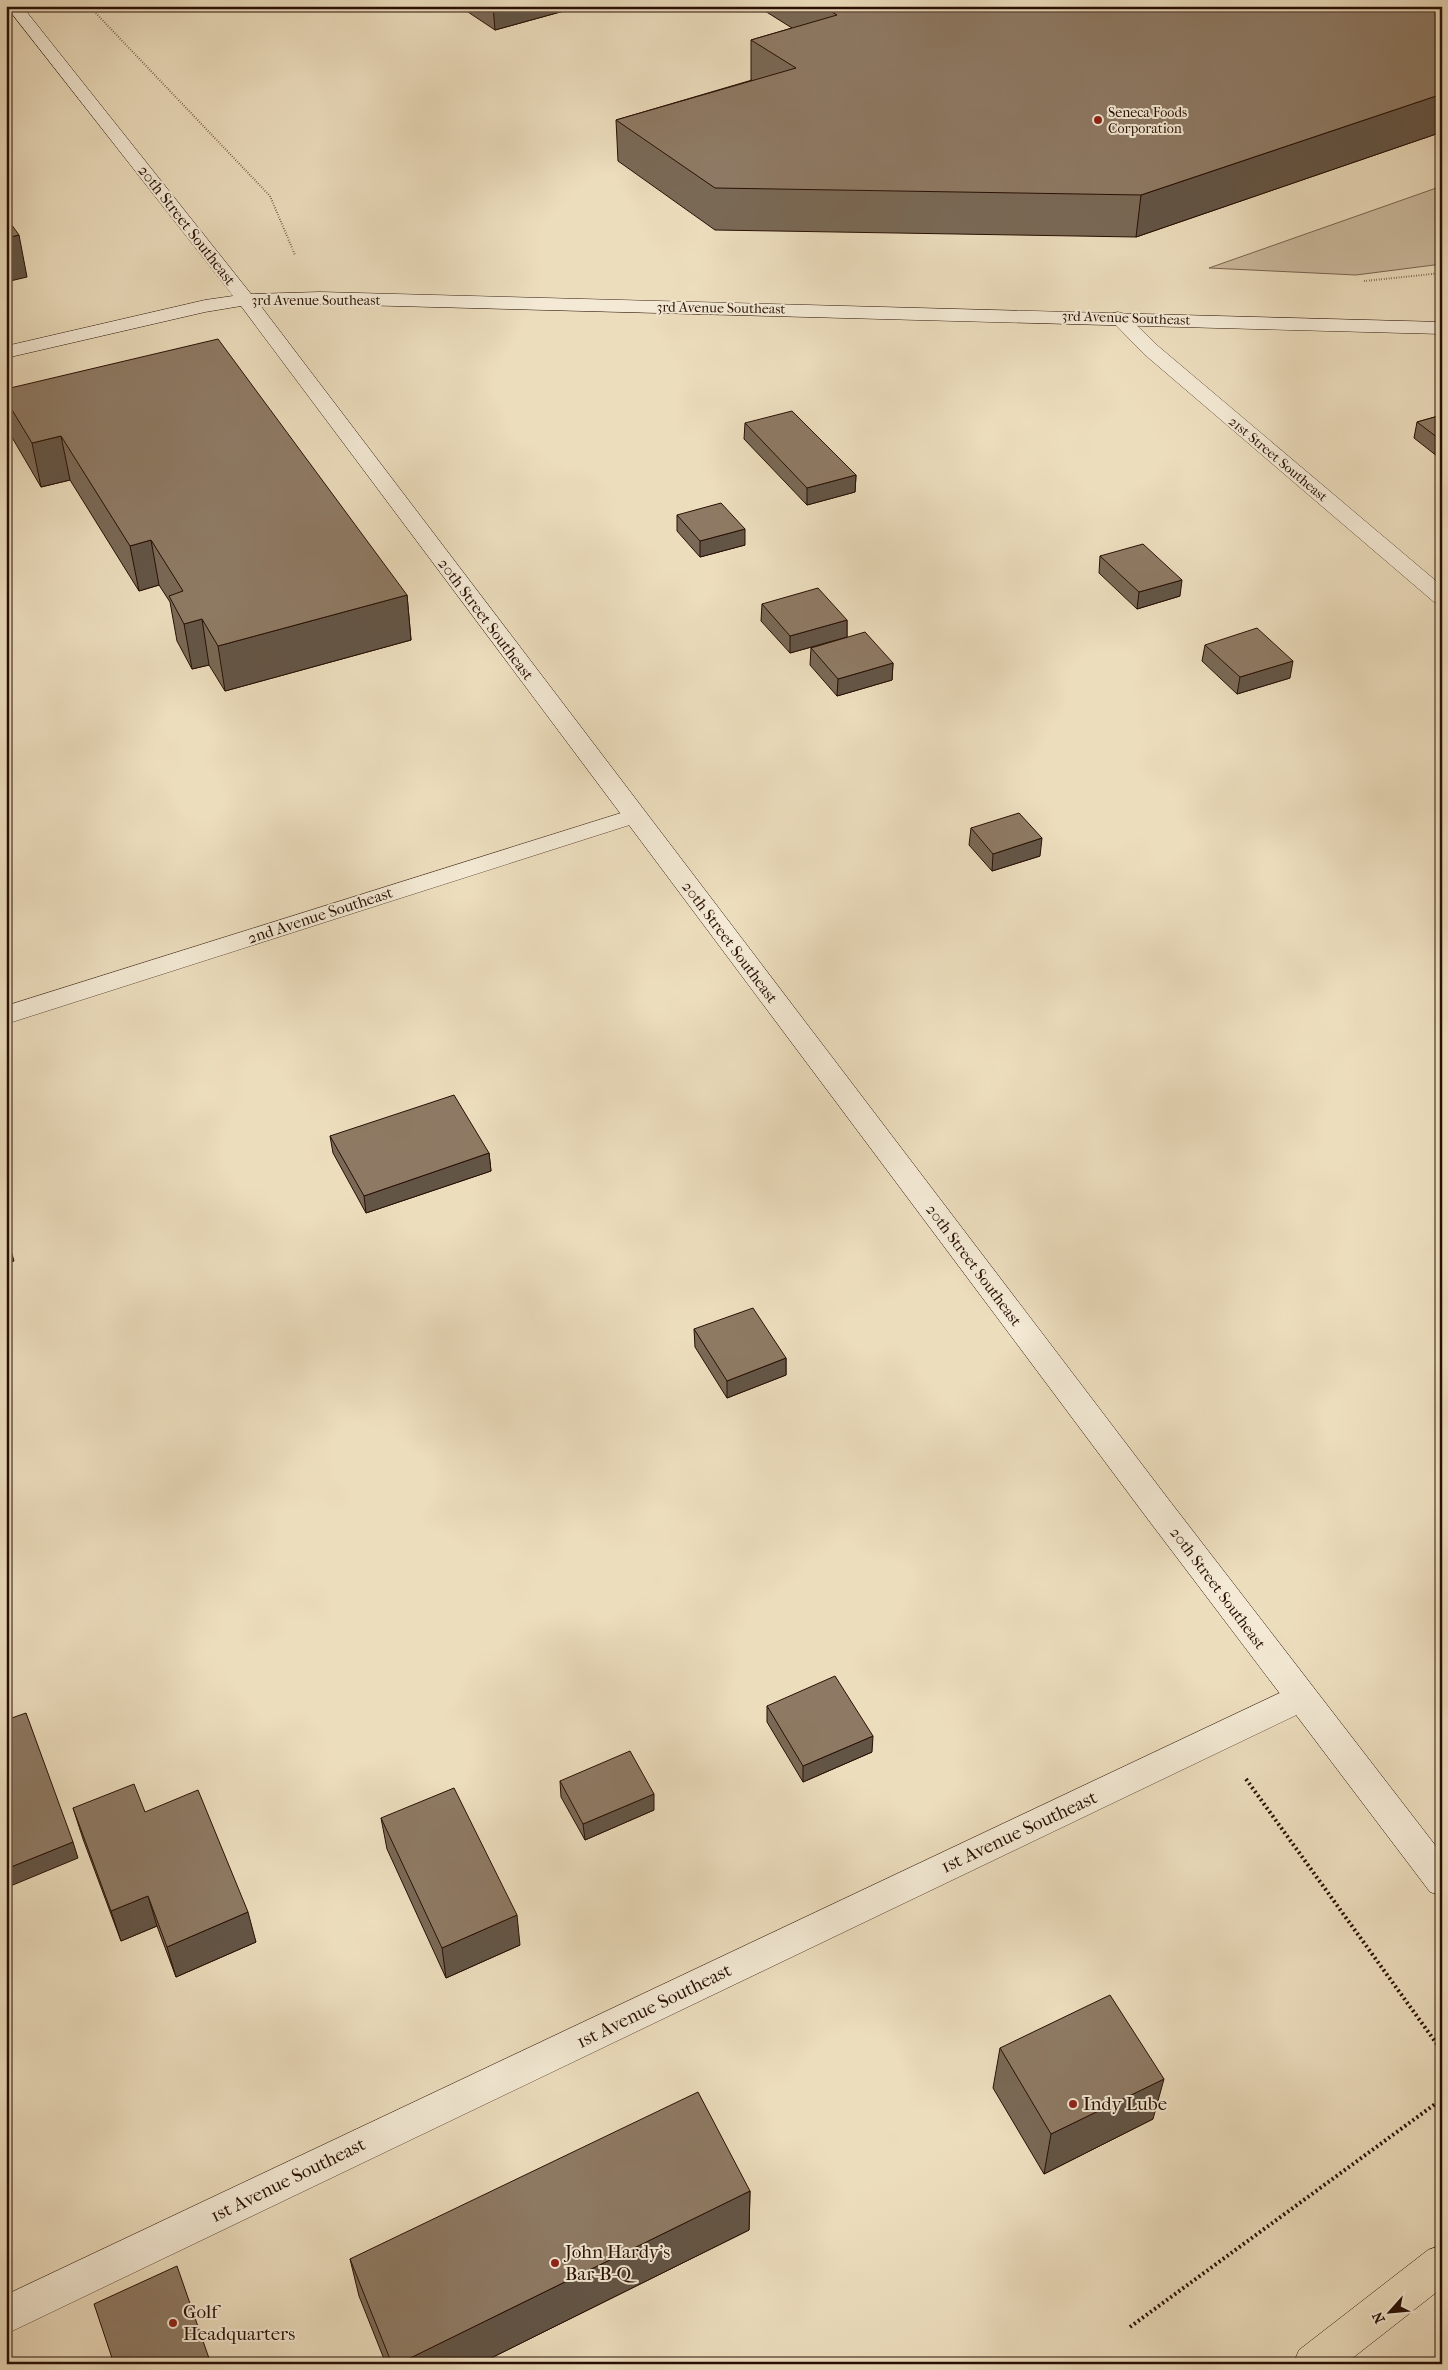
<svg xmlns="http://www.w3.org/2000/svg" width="1448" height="2370" font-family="'IM FELL French Canon',serif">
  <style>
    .green { fill: #cbba9e; stroke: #7a6451 }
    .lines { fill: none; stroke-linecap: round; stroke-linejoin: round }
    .street-casing { stroke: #594232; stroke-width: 1 }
    .secondary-casing { stroke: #280f04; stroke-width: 1 }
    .primary-casing { stroke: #280f04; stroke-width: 1 }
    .path-far1 { stroke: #280f04; stroke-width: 2; stroke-dasharray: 0.5 2; stroke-linecap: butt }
    .path { stroke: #280f04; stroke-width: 4; stroke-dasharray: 2 3; stroke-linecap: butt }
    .street { fill: #f3e9d4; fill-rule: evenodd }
    .secondary { fill: #f3e9d4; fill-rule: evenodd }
    .primary { fill: #ecddbd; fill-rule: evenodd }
    .wall { fill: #7a6956; stroke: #280f04 }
    .shaded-wall { fill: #635546; stroke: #280f04 }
    .building { fill: #8e7a64; stroke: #280f04 }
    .poi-dot { fill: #8f2418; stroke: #f3e9d4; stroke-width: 2 }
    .labels { text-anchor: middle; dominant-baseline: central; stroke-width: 4; stroke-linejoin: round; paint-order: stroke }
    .far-poi-label { font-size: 14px; fill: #280f04; stroke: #f3e9d4; text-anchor: start }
    .far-street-label { font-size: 14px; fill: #280f04; stroke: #f3e9d4 }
    .street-label { font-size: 16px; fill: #280f04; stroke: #f3e9d4 }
    .near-street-label { font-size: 19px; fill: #280f04; stroke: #f3e9d4 }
    .near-poi-label { font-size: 19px; fill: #280f04; stroke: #f3e9d4; text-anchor: start }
  </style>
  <rect width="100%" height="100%" fill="#ecddbd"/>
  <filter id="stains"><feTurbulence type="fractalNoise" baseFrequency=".004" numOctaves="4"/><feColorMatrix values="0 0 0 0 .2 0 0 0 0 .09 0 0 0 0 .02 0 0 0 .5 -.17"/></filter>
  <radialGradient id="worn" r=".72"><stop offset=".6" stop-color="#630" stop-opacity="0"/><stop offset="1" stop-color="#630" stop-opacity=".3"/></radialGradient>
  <!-- green -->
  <path class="green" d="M1442 186V264L1356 275 1209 268Z"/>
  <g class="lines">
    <defs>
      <path id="street" d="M1118 312 1125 314 1158 346 1442 586V603L1434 602 1144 354 1109 318 1111 314Z
        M634 809 642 811 646 816 642 821 6 1024V1006Z
        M1301 1683 1313 1687 1317 1697 1313 1707 6 2334V2295Z"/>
      <path id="secondary" d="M6 6H22L251 294 320 292 1442 322V334L320 304 260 305 1169 1500 1442 1854V1896L1430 1892 1147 1518 241 306 205 312 6 358V346L205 300 233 296Z"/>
      <path id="primary" d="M1442 2245V2288L1345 2364H1293L1299 2350 1428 2250Z"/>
    </defs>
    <!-- street casing -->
    <use href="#street" class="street-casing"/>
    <!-- secondary casing -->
    <use href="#secondary" class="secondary-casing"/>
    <!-- primary casing -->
    <use href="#primary" class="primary-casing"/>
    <!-- path-far1 -->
    <path class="path-far1" d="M89 6 270 196 295 255
      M1364 281 1442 273"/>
    <!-- path -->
    <path class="path" d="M1246 1779 1442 2051
      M1130 2327 1442 2099"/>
    <!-- street -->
    <use href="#street" class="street"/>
    <!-- secondary -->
    <use href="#secondary" class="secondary"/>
    <!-- primary -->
    <use href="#primary" class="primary"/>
  </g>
  <!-- wall -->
  <path class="wall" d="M459 6H582L495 30Z
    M757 6H1442V132L1136 237 715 230 618 161 616 120 752 80H751V40L792 28Z
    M6 389 407 595 411 640 225 691 209 665 192 669 177 641 170 602 159 585 139 591 70 480 41 487 10 434 6 417Z
    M1442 415V460L1414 438 1417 422Z
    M745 423 856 475 855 492 807 505 744 439Z
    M677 515 745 545 700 557 677 531Z
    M1100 556 1180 596 1137 609 1099 573Z
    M762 604 847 620V637L790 653 761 621Z
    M1205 645 1290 678 1237 694 1202 661Z
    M811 648 893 663 892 680 837 696 810 665Z
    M971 828 1040 856 992 871 969 845Z
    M330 1136 489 1153 491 1171 366 1213 333 1153Z
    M694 1329 786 1358V1375L727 1398 695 1347Z
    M767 1706 872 1752 803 1782 767 1722Z
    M560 1781 654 1810 585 1840 561 1797Z
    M73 1808 145 1812 256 1942 176 1977 157 1926 121 1941 83 1839Z
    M381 1818 520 1945 446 1978 387 1849Z
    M1000 2048 1153 2119 1044 2174 993 2088Z
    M750 2191 749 2230 479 2364H386L359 2296 350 2259Z"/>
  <!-- shaded-wall -->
  <path class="shaded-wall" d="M493 6H582L495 30Z
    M1442 94V132L1136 237 1141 195Z
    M19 235 27 277 6 282V238Z
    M61 436 70 480 41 487 32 443Z
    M856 475 855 492 807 505V488Z
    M745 529V545L700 557V541Z
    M151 540 159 585 139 591 130 546Z
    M1182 580 1180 596 1137 609 1139 592Z
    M407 595 411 640 225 691 218 646Z
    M202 619 209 665 192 669 184 624Z
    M847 620V637L790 653V636Z
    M1293 661 1290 678 1237 694 1240 677Z
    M893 663 892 680 837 696 838 679Z
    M1042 838 1040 856 992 871 993 854Z
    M489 1153 491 1171 366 1213 364 1196Z
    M9 1244 14 1261 6 1264V1245Z
    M786 1358V1375L727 1398V1381Z
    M873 1736 872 1752 803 1782V1766Z
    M654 1794V1810L585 1840 583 1824Z
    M73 1842 78 1858 8 1887 6 1882V1869Z
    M148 1896 157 1926 121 1941 111 1911Z
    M248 1912 256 1942 176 1977 167 1947Z
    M517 1915 520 1945 446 1978 442 1948Z
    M1164 2079 1153 2119 1044 2174 1051 2134Z
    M750 2191 749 2230 479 2364H398Z"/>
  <!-- building -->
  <path class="building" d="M822 6H1442V94L1141 195 715 188 616 120 796 68 751 40 837 15Z
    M6 217 19 235 6 238Z
    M218 339 407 595 218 646 202 619 184 624 169 596 183 591 151 540 130 546 61 436 32 443 6 400V389Z
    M792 411 856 475 807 488 745 423Z
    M1442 415V441L1417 422Z
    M721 503 745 529 700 541 677 515Z
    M1143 544 1182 580 1139 592 1100 556Z
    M818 588 847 620 790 636 762 604Z
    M1257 628 1293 661 1240 677 1205 645Z
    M865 632 893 663 838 679 811 648Z
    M1019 813 1042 838 993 854 971 828Z
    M454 1095 489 1153 364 1196 330 1136Z
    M6 1236 9 1244 6 1245Z
    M753 1308 786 1358 727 1381 694 1329Z
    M835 1676 873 1736 803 1766 767 1706Z
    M26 1713 73 1842 6 1869V1720Z
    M630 1751 654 1794 583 1824 560 1781Z
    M134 1784 145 1812 198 1790 248 1912 167 1947 148 1896 111 1911 73 1808Z
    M454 1788 517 1915 442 1948 381 1818Z
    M1110 1995 1164 2079 1051 2134 1000 2048Z
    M698 2092 750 2191 398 2364H392L350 2259Z
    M177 2266 211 2364H114L94 2304Z"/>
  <!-- markers -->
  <g class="poi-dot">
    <circle cx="1098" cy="120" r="5"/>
    <circle cx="1073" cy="2104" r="5"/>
    <circle cx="555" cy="2263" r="5"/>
    <circle cx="173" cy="2323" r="5"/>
  </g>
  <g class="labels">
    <!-- far-poi labels -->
    <g class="far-poi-label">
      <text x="1108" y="112">Seneca Foods<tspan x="1108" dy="16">Corporation</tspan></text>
    </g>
    <!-- far-street labels -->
    <g class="far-street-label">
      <text x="316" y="300">3rd Avenue Southeast</text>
      <text transform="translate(721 308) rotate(1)">3rd Avenue Southeast</text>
      <text transform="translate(1126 318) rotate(2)">3rd Avenue Southeast</text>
      <text transform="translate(1278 459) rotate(40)">21st Street Southeast</text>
    </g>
    <!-- street labels -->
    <g class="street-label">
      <text transform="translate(187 225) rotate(52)">20th Street Southeast</text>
      <text transform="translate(486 619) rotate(53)">20th Street Southeast</text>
      <text transform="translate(320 915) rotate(-18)">2nd Avenue Southeast</text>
      <text transform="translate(730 942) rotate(53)">20th Street Southeast</text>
      <text transform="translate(974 1265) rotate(53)">20th Street Southeast</text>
      <text transform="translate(1218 1588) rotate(53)">20th Street Southeast</text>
    </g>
    <!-- near-street labels -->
    <g class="near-street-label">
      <text transform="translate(1019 1832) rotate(-25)">1st Avenue Southeast</text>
      <text transform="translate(654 2006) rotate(-26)">1st Avenue Southeast</text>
      <text transform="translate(288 2180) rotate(-26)">1st Avenue Southeast</text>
    </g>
    <!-- near-poi labels -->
    <g class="near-poi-label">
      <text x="1083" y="2104">Indy Lube</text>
      <text x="565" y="2252">John Hardy's<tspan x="565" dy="22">Bar-B-Q</tspan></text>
      <text x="183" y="2312">Golf<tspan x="183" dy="22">Headquarters</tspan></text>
    </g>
  </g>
  <!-- margin -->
  <rect width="1448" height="2370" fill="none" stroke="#ecddbd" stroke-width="25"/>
  <rect x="8" y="8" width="1433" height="2355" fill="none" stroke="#280f04" stroke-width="2.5"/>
  <rect x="12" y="12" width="1423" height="2345" fill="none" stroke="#280f04"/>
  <!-- north arrow -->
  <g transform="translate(1390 2312) rotate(243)" stroke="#f3e9d4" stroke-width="4" paint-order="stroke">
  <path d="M0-4L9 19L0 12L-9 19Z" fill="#280f04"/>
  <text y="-8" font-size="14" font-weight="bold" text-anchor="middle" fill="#280f04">N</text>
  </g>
  <rect width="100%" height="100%" filter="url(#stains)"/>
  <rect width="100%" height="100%" fill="url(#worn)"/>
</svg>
